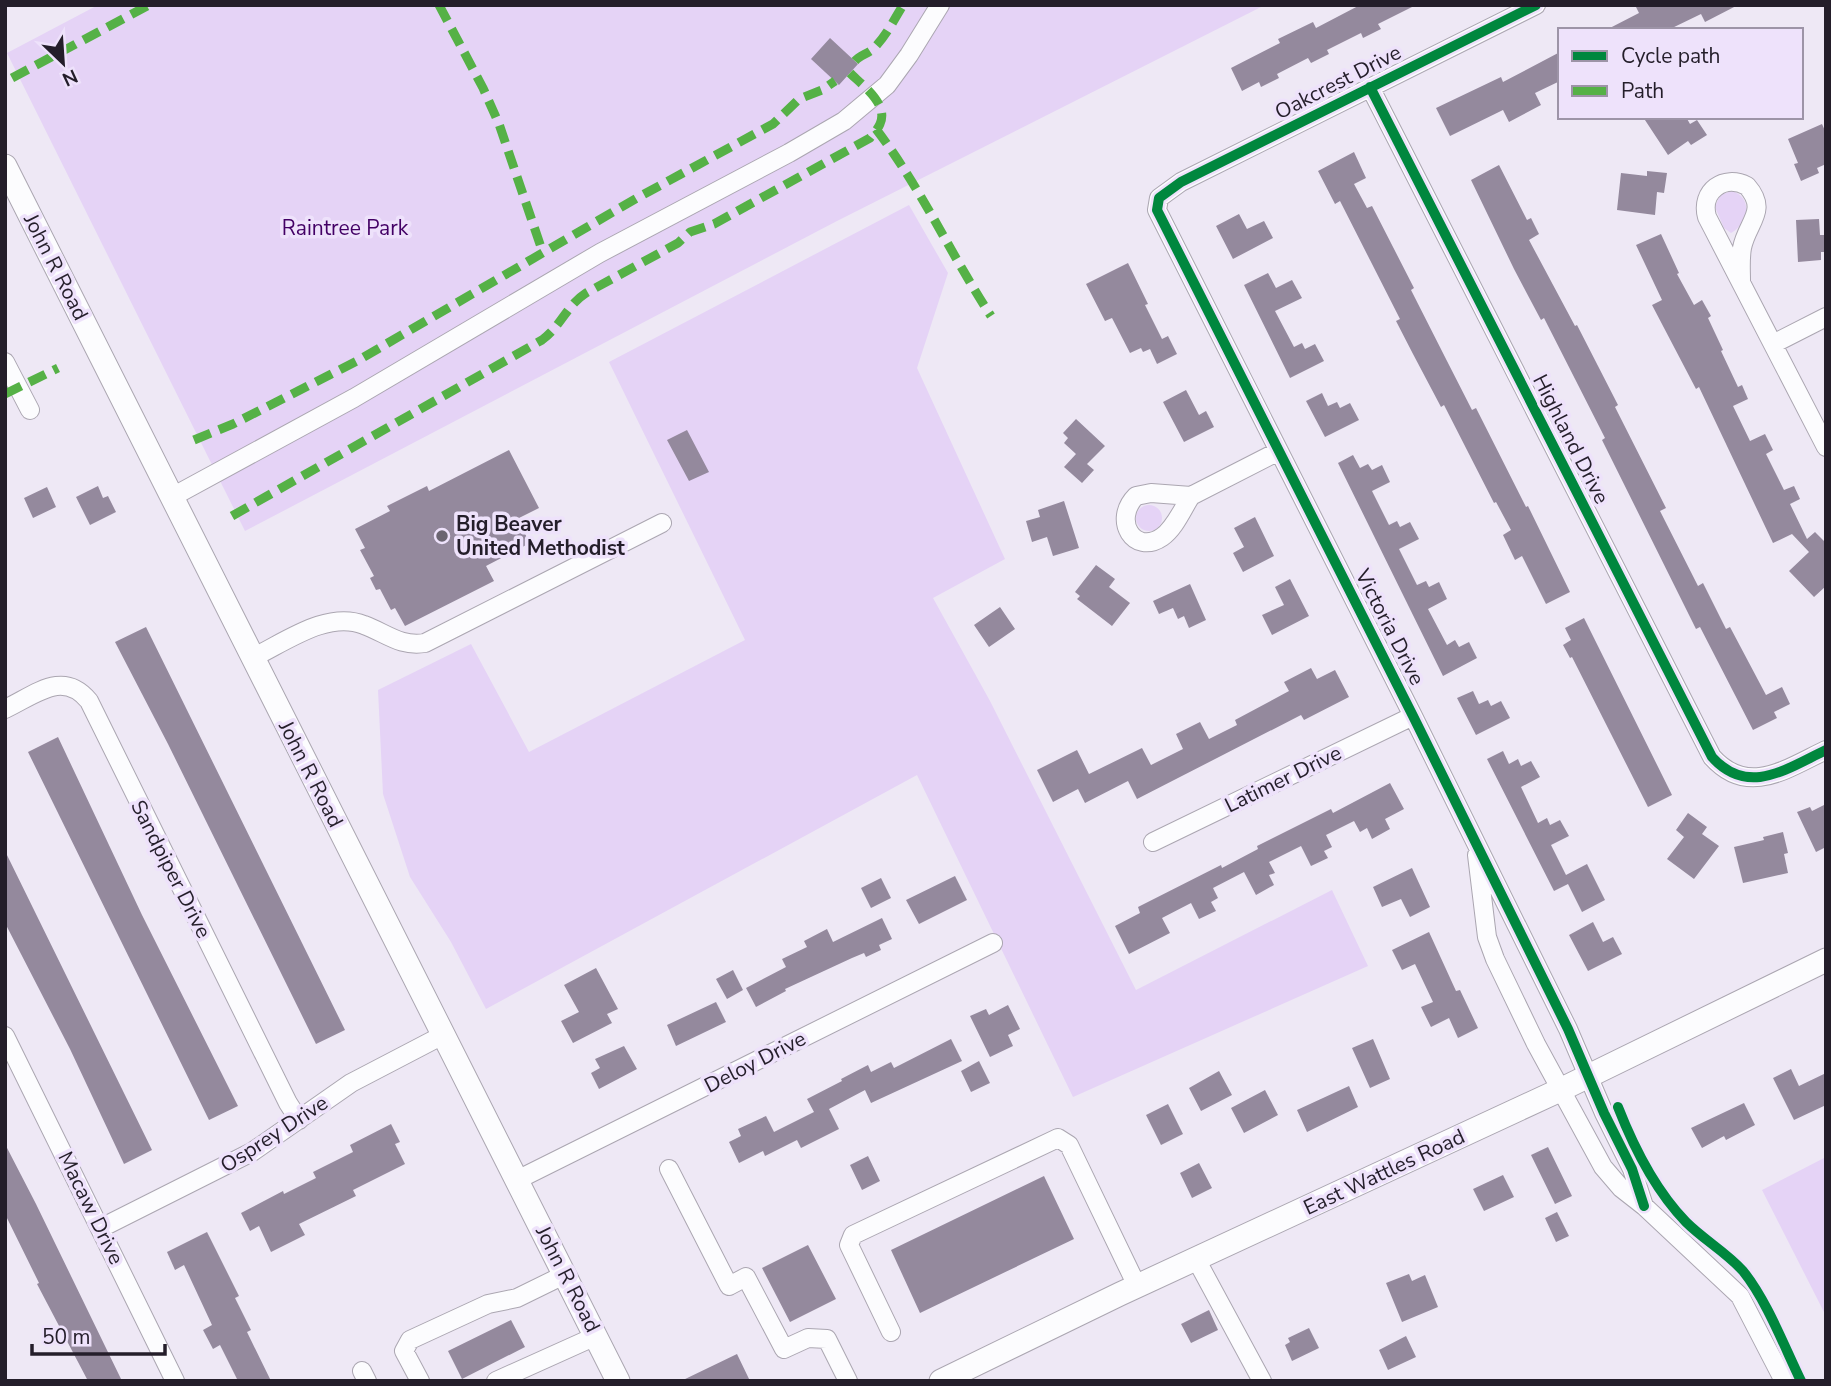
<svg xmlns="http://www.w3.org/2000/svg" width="1831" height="1386" font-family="'Nunito Sans',sans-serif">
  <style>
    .green { fill: #e5d3f6 }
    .building { fill: #94899d }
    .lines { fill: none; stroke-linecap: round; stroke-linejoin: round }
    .minor-casing { stroke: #aba6b1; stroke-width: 20 }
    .major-casing { stroke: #aba6b1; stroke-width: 25 }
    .minor { stroke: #fcfcfe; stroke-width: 18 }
    .major { stroke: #fcfcfe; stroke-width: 23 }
    .quiet { stroke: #55b146; stroke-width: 9; stroke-dasharray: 18 9; stroke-linecap: butt }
    .cycleway-casing { stroke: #eee2fb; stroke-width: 15 }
    .cycleway { stroke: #00873e; stroke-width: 10 }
    .poi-dot { fill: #6b6571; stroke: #eee2fb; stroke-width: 2.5 }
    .labels { text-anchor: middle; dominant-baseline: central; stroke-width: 7; stroke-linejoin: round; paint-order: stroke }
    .street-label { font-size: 21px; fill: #241e2a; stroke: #eee2fb }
    .park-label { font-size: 21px; fill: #430065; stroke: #eee2fb }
    .poi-label { font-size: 21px; font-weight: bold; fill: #241e2a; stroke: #eee2fb; text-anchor: start }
  </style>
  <rect width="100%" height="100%" fill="#eee8f5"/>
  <!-- green -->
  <path class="green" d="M98 5H1265L837 221 245 531 7 53Z
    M1732 191C1754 198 1748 224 1731 233L1724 228 1715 207 1720 195Z
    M909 205 948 273 917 368 1005 559 933 598 990 701 1136 990 1332 890 1368 966 1073 1097 917 775 486 1009 451 942 410 877 383 794 378 690 471 644 529 752 745 640 609 362Z
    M1136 518a13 13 0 1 1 26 0a13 13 0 1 1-26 0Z
    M1826 1157V1316L1762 1190Z"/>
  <!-- building -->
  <path class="building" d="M1360 5H1416L1378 24 1381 29 1363 38 1361 33 1327 50 1329 54 1311 63 1308 58 1277 74 1279 78 1261 87 1259 82 1242 91 1231 68 1280 43 1278 39 1313 22 1316 28Z
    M1635 5H1738L1705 22 1701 14 1668 30H1606L1639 13Z
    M830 38 858 64 839 85 811 59Z
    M1560 52V81L1535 93 1541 105 1509 122 1503 110 1450 136 1436 108 1501 77 1503 82Z
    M1643 117H1686L1690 124 1697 120 1707 135 1691 145 1688 141 1668 155Z
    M1822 124 1826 133V164L1817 168 1819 173 1801 181 1794 164 1798 163 1788 139Z
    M1354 152 1366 178 1354 184 1367 208 1372 206 1414 288 1411 290 1447 361 1472 410 1476 408 1526 507 1528 506 1570 592 1546 604 1522 556 1515 560 1503 535 1511 530 1496 502 1494 503 1444 405 1441 407 1413 354 1396 321 1400 319 1340 201 1335 204 1318 171Z
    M1499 165 1527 220 1531 218 1539 234 1529 240 1575 326 1577 325 1618 405 1615 407 1666 508 1660 511 1698 586 1703 583 1726 629 1730 627 1766 695 1782 687 1790 704 1774 712 1777 718 1753 730 1700 627 1696 629 1602 440 1605 438 1544 318 1541 320 1514 269 1471 180Z
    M1647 171 1667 173 1664 193 1657 192 1655 215 1617 210 1621 173 1647 176Z
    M1239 214 1247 229 1264 221 1273 238 1233 259 1216 226Z
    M1819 219 1820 235H1826V252H1821V260L1798 262 1796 220Z
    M1661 234 1679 273 1677 274 1694 305 1702 300 1711 316 1708 318 1723 350 1721 351 1738 387 1742 385 1748 399 1733 406 1750 441 1765 434 1773 450 1766 454 1784 490 1794 486 1800 499 1790 504 1807 539 1815 532 1826 543V586L1814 597 1789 571 1809 552 1792 534 1773 543 1699 387 1696 389 1652 305 1662 300 1636 245Z
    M1128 263 1148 304 1145 305 1162 339 1168 336 1177 354 1157 364 1150 349 1143 352 1141 348 1130 353 1112 318 1105 321 1086 284Z
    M1268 273 1276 288 1292 280 1302 298 1275 311 1294 347 1302 343 1305 349 1315 344 1324 361 1290 378 1244 285Z
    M1186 390 1199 415 1206 411 1214 427 1184 442 1163 402Z
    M1322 393 1328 406 1337 402 1340 408 1350 403 1359 420 1325 437 1306 401Z
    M1076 419 1105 446 1087 464 1094 470 1082 483 1064 467 1076 454 1064 443 1068 438 1063 433Z
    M687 430 709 472 689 481 667 440Z
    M509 450 539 508 517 519 530 543 486 566 494 581 405 626 395 608 391 610 380 589 376 590 370 578 374 576 360 550 365 548 355 529 390 511 387 506 427 486 429 491Z
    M1353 455 1360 468 1368 464 1372 470 1382 465 1390 482 1372 491 1389 525 1397 521 1400 527 1410 522 1419 539 1399 549 1417 585 1426 581 1429 587 1439 582 1447 599 1428 609 1447 645 1455 640 1459 647 1469 642 1477 658 1443 676 1338 463Z
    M98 486 103 498 108 496 116 512 90 525 76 497Z
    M47 487 56 507 33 518 24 498Z
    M1064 501 1079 548 1053 556 1047 537 1032 542 1026 521 1040 517 1038 510Z
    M1255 517 1274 556 1243 572 1233 553 1244 547 1234 528Z
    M1096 565 1115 579 1109 587 1130 603 1112 626 1077 599 1080 596 1075 592Z
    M1290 579 1309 616 1272 635 1262 615 1284 605 1275 587Z
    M1190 584 1206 620 1189 628 1184 616 1178 619 1173 608 1159 614 1153 601Z
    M1000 607 1015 629 989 647 974 625Z
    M1584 618 1672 795 1648 807 1572 657 1570 658 1563 645 1571 640 1565 628Z
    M146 627 345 1030 316 1044 168 744 115 642Z
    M1311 668 1317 679 1335 670 1349 697 1304 720 1301 715 1137 799 1128 781 1085 803 1078 789 1053 802 1037 770 1077 750 1089 774 1142 748 1151 765 1183 749 1176 734 1200 722 1209 739 1237 725 1235 720 1289 691 1284 682Z
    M1473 691 1479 704 1488 700 1491 706 1501 701 1510 718 1476 735 1457 698Z
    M58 737 142 915 238 1106 209 1120 28 752Z
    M1503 751 1509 764 1518 759 1521 766 1531 761 1540 777 1521 787 1538 823 1547 818 1550 825 1560 820 1569 836 1551 845 1566 875 1587 864 1605 900 1582 912 1568 884 1554 891 1487 759Z
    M1390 783 1404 809 1385 819 1390 829 1372 839 1367 828 1360 832 1354 821 1326 835 1332 847 1324 851 1328 858 1311 866 1301 846 1269 862 1275 873 1269 875 1274 885 1256 895 1244 872 1213 888 1218 898 1211 902 1216 911 1199 919 1191 903 1162 918 1170 933 1129 954 1115 926 1140 913 1138 907 1221 865 1222 868 1258 849 1257 846 1331 809 1333 813Z
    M1826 804V847L1816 852 1797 812 1810 807 1812 811Z
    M1688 813 1707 827 1702 834 1719 846 1694 879 1667 859 1684 837 1676 830Z
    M1783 832 1788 853 1784 854 1788 873 1743 883 1734 847 1764 840 1763 837Z
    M5 851 152 1150 124 1164 70 1049 5 923Z
    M1412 868 1430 907 1410 917 1401 899 1382 907 1373 887Z
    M955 876 967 900 919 924 906 900Z
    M881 878 891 898 871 908 861 888Z
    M882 918 892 939 879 945 881 950 866 957 864 953 852 958 785 989 786 991 756 1007 746 988 786 967 782 959 807 947 804 941 827 929 833 942Z
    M1593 922 1603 942 1613 937 1622 954 1588 971 1569 935Z
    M1429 932 1456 991 1460 990 1478 1028 1458 1038 1449 1018 1431 1027 1421 1007 1433 1002 1415 964 1402 970 1392 950Z
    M596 968 618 1009 607 1014 612 1023 573 1043 561 1021 579 1012 564 985Z
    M733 970 743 990 727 999 716 979Z
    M716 1002 726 1022 676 1046 667 1025Z
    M1008 1005 1020 1029 1008 1035 1013 1046 990 1057 970 1016 986 1009 989 1015Z
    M951 1039 962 1061 871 1103 865 1090 829 1109 839 1129 801 1148 797 1140 765 1156 763 1151 739 1163 729 1142 741 1136 738 1129 766 1116 774 1132 814 1112 807 1099 842 1081 841 1079 868 1065 871 1072 891 1062 894 1068Z
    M1373 1039 1390 1079 1370 1088 1352 1048Z
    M624 1046 637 1069 599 1089 591 1073 600 1068 595 1059Z
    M979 1061 990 1083 971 1092 961 1071Z
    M1791 1069 1799 1086 1826 1073V1105L1794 1120 1773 1078Z
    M1219 1071 1232 1095 1201 1111 1189 1088Z
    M1349 1086 1358 1107 1307 1132 1297 1110Z
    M1265 1090 1278 1115 1244 1133 1231 1108Z
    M1744 1103 1755 1125 1726 1140 1724 1136 1702 1148 1691 1128Z
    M1168 1104 1183 1134 1161 1145 1146 1115Z
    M391 1124 400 1142 395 1144 405 1164 353 1190 356 1196 299 1224 305 1235 271 1252 259 1226 250 1231 241 1213 283 1191 284 1194 316 1178 313 1172 353 1152 350 1145Z
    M5 1144 36 1204 122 1381H88L37 1284 39 1283 5 1214Z
    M1548 1147 1572 1196 1555 1204 1531 1155Z
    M868 1156 880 1181 862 1190 850 1165Z
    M1199 1163 1212 1188 1192 1198 1180 1173Z
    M1503 1175 1514 1197 1484 1211 1473 1189Z
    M1044 1176 1074 1239 920 1313 891 1250Z
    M1557 1212 1569 1236 1556 1242 1545 1218Z
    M207 1232 239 1296 235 1298 251 1330 247 1332 271 1381H238L220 1345 213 1349 203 1330 212 1325 184 1265 175 1270 167 1252Z
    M808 1245 836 1299 790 1322 762 1268Z
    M1409 1274 1412 1281 1425 1275 1438 1307 1402 1322 1386 1283Z
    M1209 1310 1218 1330 1191 1343 1181 1324Z
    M511 1320 525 1347 462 1379 448 1351Z
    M1309 1328 1319 1348 1292 1361 1285 1345 1290 1342 1288 1338Z
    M1406 1336 1416 1357 1388 1370 1379 1350Z
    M737 1354 750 1381H681Z"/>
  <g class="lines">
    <defs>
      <path id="minor" d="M1536 5 1181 182 1159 198 1157 210 1413 716 1568 1029 1604 1113 1632 1169 1644 1206
        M1370 87 1712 757C1748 797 1786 769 1826 750
        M1741 281C1741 270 1740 259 1742 248 1747 222 1769 211 1747 186 1724 174 1700 191 1707 217L1826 447
        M1773 344 1826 317
        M5 362 30 410
        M1191 496C1183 508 1175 528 1162 537 1134 556 1112 520 1136 496L1151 493 1191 496 1279 451
        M172 497 354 398 600 253 789 153 844 121 887 85 909 55 940 5
        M252 658C284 643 327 610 364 625 386 633 400 647 425 643L662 523
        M5 709C35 695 63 669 89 701L288 1103 299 1120
        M1153 842 1413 716
        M1477 855 1487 937 1495 959 1536 1044 1603 1167 1621 1188 1644 1206 1740 1296 1784 1381
        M5 1036 175 1381
        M669 1169 729 1286 746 1277 784 1349 808 1338 827 1339 848 1381
        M517 1180 993 943
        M101 1228 252 1152 351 1083 445 1034
        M1196 1259 1262 1381
        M891 1332 849 1245 853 1235 1058 1138 1069 1145 1137 1286
        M362 1371 367 1381
        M420 1381 404 1351 410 1340 488 1304 517 1298 566 1274
        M496 1381 596 1336"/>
      <path id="major" d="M5 166 618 1381
        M941 1381 1120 1294 1560 1090 1826 960"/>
    </defs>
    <!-- minor casing -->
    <use href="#minor" class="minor-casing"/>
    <!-- major casing -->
    <use href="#major" class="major-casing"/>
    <!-- minor -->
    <use href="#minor" class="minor"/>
    <!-- major -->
    <use href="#major" class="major"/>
    <!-- quiet -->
    <path class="quiet" d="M439 5 483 88 499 124 543 253
      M855 61C860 55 868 54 874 48 886 36 894 20 903 5
      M12 78 149 5
      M876 129C921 188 951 255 991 316
      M5 394 58 368
      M194 440 233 424 357 361 637 198 773 124 799 99 822 90 835 81
      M232 516 542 340C562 325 566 306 586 293L678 243 690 232 714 224 870 138C873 134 878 129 880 124 889 104 862 85 850 73"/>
    <defs>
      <path id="cycleway" d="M1536 5 1181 182 1159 198 1157 210 1413 716 1568 1029 1604 1113 1632 1169 1644 1206
        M1370 87 1712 757C1748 797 1786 769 1826 750
        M1618 1107C1634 1148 1655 1190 1686 1222 1704 1240 1726 1252 1743 1271 1767 1301 1784 1346 1801 1381"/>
    </defs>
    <!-- cycleway casing -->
    <use href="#cycleway" class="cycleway-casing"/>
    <!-- cycleway -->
    <use href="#cycleway" class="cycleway"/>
  </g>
  <!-- markers -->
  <circle class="poi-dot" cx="442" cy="536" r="7"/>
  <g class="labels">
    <!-- street labels -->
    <g class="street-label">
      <text transform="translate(1338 82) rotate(-27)">Oakcrest Drive</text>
      <text transform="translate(56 267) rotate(63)">John R Road</text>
      <text transform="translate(1571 439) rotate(63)">Highland Drive</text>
      <text transform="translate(1390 627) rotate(63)">Victoria Drive</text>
      <text transform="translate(311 774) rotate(63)">John R Road</text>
      <text transform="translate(1283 779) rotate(-26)">Latimer Drive</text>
      <text transform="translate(171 869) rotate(63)">Sandpiper Drive</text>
      <text transform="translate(755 1062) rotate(-27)">Deloy Drive</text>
      <text transform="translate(274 1134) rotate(-33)">Osprey Drive</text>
      <text transform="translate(1384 1172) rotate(-25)">East Wattles Road</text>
      <text transform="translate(91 1208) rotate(64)">Macaw Drive</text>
      <text transform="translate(568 1279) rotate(63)">John R Road</text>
    </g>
    <!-- park labels -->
    <g class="park-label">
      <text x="345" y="228">Raintree Park</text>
    </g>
    <!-- poi labels -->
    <g class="poi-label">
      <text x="456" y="524">Big Beaver<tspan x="456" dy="24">United Methodist</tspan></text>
    </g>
  </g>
  <!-- border -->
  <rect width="1831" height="1386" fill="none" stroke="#241e2a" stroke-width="14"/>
  <!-- legend -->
  <rect x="1558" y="28" width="245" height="91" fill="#eee2fb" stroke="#9d94a7" stroke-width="2"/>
  <rect x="1572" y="51" width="35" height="10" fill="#00873e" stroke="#9d94a7" stroke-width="2"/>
  <text x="1621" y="63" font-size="21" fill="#241e2a">Cycle path</text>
  <rect x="1572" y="86" width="35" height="10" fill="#55b146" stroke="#9d94a7" stroke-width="2"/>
  <text x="1621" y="98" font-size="21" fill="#241e2a">Path</text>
  <!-- north arrow -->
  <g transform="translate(63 63) rotate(155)" stroke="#eee2fb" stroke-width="5" paint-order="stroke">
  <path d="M0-5L12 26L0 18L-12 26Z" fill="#241e2a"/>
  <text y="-10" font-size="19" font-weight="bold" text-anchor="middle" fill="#241e2a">N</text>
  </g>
  <!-- scale -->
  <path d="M32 1344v10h133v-10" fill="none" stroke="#241e2a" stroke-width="3.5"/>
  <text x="42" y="1344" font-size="21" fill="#241e2a" stroke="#eee2fb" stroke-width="5" paint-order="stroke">50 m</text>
</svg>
